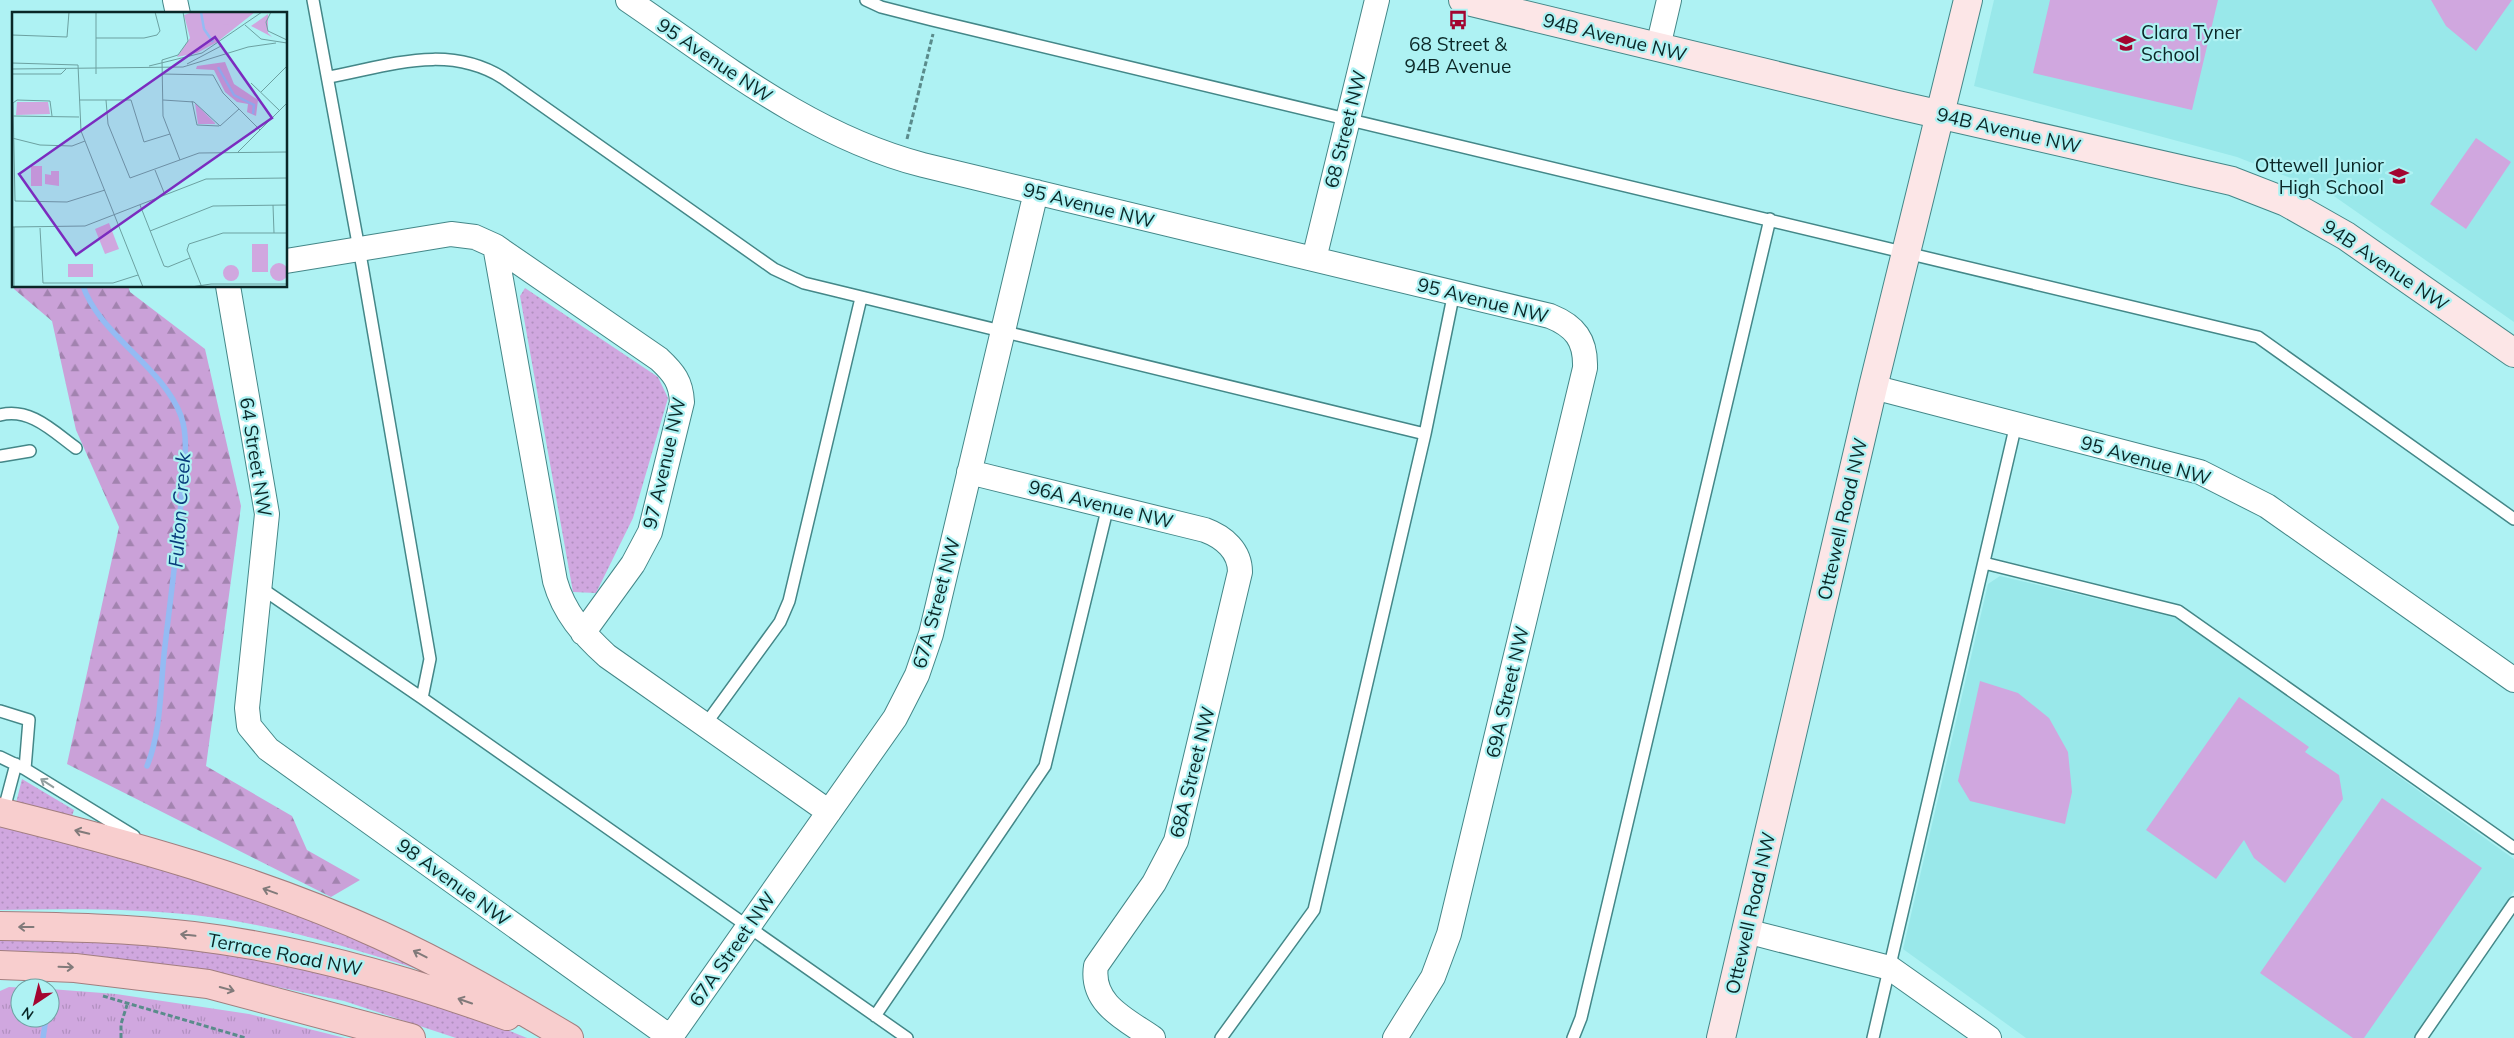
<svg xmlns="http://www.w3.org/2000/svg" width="2514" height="1038" font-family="Mulish,sans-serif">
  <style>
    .built { fill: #99e8ea }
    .grass { fill: url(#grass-dots) }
    .forest { fill: url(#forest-firs) }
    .park { fill: url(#park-tufts) }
    .pitch { fill: #d0a7df }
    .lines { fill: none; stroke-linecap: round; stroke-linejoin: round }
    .stream { stroke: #94bbf3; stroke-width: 5.5 }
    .lane-casing { stroke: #448788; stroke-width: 14 }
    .street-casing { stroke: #448788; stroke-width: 26 }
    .secondary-casing { stroke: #448788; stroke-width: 30 }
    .primary-casing { stroke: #a27e7f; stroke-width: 30 }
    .path { stroke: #5a8b8b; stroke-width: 3; stroke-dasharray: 5 2.5; stroke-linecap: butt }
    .lane { stroke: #fff; stroke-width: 11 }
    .street { stroke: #fff; stroke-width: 24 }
    .secondary { stroke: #fce6e7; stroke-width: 28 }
    .primary { stroke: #f8cece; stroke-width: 28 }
    .oneway { stroke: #919e9e }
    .oneway2 { stroke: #817a7a }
    .labels { text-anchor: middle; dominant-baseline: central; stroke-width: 4.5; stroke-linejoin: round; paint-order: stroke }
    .poi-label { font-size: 19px; fill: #0a2727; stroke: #aef2f3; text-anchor: start }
    .street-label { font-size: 19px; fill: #0a2727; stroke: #aef2f3 }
    .water-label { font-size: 20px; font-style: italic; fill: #093b7b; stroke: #aef2f3 }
    .inset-river { fill: none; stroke: #94bbf3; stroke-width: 2.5 }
    .inset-road { fill: none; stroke: #6ca1a1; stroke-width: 1 }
    .view { fill: #7b2cbf; fill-opacity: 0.15; stroke: #7b2cbf; stroke-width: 2.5 }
    .inset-edge { fill: none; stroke: #0a2727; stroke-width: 2.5 }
  </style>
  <defs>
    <pattern id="grass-dots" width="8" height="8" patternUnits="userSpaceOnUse" patternTransform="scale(1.25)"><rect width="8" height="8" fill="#d0a7df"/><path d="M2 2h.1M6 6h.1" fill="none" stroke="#b190bf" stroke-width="1.8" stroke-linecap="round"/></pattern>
    <pattern id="forest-firs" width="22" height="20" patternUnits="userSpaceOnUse" patternTransform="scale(1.25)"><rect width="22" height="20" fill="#caa1d8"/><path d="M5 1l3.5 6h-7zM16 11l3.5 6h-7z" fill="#a283af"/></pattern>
    <pattern id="park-tufts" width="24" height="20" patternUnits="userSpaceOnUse" patternTransform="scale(1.25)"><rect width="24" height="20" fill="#d0a7df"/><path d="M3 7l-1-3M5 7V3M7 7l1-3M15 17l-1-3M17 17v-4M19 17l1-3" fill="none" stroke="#b190bf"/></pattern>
  </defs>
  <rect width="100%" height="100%" fill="#aef2f3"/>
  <!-- built -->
  <path class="built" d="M1994 0H2514V322L2331 194 2237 157 1974 86Z
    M2000 576 2177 618 2514 859V891L2414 1038H2026L1903 949 1988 584Z"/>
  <!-- grass -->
  <path class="grass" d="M525 288 658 377 668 398 633 518 596 593 573 592 520 296Z
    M22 779 74 810 72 816 16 803Z
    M0 825 121 855 267 902 356 934 423 971C349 947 272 924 194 915 129 908 65 909 0 910Z
    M32 936 213 949 339 974 473 1016 527 1038H456L344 1001 183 967 31 951H0V937Z"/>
  <!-- forest -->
  <path class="forest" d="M14 286H128L130 292 205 349 241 506 206 766 292 816 307 850 360 880 331 897 67 764 119 527 76 430 52 321 14 289Z"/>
  <!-- park -->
  <path class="park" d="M9 987 28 988H20V1018H50V989L116 994 249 1014 345 1038H0V991Z"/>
  <!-- pitch -->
  <path class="pitch" d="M2050 0H2218L2192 110 2033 73Z
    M2431 0H2512L2476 51 2446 26Z
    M2476 138 2511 162 2466 229 2430 204Z
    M1980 681 2018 693 2049 718 2068 752 2072 792 2065 824 1970 801 1958 781Z
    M2239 697 2309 747 2305 752 2339 775 2343 799 2285 883 2254 858 2244 840 2216 879 2146 830Z
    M2382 798 2482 868 2364 1038H2353L2260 973Z"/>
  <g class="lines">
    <!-- stream -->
    <path class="stream" d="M83 286C99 334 163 367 181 416 189 438 184 468 182 491 178 543 171 594 165 646 160 684 162 730 147 766
      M43 1038 46 1018"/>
    <defs>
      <path id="lane" d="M313 0 362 265 430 659 422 698
        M866 0 881 7 932 20 2258 337 2514 519
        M329 77C389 66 447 43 503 78L774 269 804 283 1425 434
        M0 415C30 407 54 432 76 448
        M0 456 30 451
        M1984 563 2178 611 2514 848
        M261 588 422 698 907 1038
        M0 711 29 720 25 769
        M705 725 780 622 789 601 861 298
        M0 757 25 769 134 836
        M3 813 16 764
        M875 1016 1045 766 1108 506
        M1221 1038 1314 910 1425 434 1454 292
        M1573 1038 1581 1018 1770 219
        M1873 1038 2016 424
        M2421 1038 2514 903"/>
      <path id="street" d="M175 0 178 14
        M628 0C722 64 811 136 923 165L1550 316C1575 326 1586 340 1585 368L1449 934 1433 977 1395 1038
        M1658 47 1669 0
        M495 246 659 359C674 373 681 382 682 402L650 532 633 564 583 633
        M1314 259 1377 0
        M286 261 451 234 475 237 495 246 555 581C564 613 583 634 607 656L829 812
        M228 286 267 514 247 708 249 726 268 749 670 1037
        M1873 387 2200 472 2267 506 2514 680
        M969 472 1205 530C1224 537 1240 551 1240 572L1176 841 1154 883 1096 966C1090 1004 1127 1020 1153 1038
        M1746 931 1890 968 1989 1038
        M670 1038 895 718 917 675 931 634 1036 192"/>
      <path id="secondary" d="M1463 0 1898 105 2232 181 2286 202 2346 236 2514 353
        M1721 1038 1873 387 1968 0"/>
      <path id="primary" d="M0 812C129 844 259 880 380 935 446 965 507 1001 569 1038
        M0 926C64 927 128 928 193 936 301 949 405 979 507 1016
        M0 965 75 968 208 984 411 1038"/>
    </defs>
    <!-- lane casing -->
    <use href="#lane" class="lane-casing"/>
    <!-- street casing -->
    <use href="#street" class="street-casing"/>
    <!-- secondary casing -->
    <use href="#secondary" class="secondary-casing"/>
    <!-- primary casing -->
    <use href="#primary" class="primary-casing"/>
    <!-- path -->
    <path class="path" d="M907 139 933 34
      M103 996 246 1038
      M121 1038V1024L127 1005"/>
    <!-- lane -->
    <use href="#lane" class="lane"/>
    <!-- street -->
    <use href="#street" class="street"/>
    <!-- secondary -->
    <use href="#secondary" class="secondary"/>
    <!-- primary -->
    <use href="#primary" class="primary"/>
  </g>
  <!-- one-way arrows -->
  <defs><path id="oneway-shaft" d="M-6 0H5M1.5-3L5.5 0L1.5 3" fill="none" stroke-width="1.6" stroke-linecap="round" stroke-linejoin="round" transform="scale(1.25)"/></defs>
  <use class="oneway" href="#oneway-shaft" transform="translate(47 783) rotate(-147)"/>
  <g class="oneway2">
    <use href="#oneway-shaft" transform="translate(82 832) rotate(-166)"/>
    <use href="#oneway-shaft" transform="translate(270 891) rotate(-160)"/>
    <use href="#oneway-shaft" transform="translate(26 927) rotate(-180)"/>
    <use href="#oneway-shaft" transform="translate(188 935) rotate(-174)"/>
    <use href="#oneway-shaft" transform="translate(420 954) rotate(-153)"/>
    <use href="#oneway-shaft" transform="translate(66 967) rotate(2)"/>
    <use href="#oneway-shaft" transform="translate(227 989) rotate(15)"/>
    <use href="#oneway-shaft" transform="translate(465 1001) rotate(-161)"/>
  </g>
  <!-- icons -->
  <defs>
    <symbol id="bus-bare" viewBox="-9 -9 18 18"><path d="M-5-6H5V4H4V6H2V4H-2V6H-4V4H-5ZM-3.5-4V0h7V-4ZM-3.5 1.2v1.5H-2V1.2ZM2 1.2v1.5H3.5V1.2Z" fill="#a30530" stroke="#aef2f3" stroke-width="2.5" paint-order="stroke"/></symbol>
    <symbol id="school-bare" viewBox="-9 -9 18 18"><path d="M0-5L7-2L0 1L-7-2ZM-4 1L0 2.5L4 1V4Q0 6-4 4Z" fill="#a30530" stroke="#aef2f3" stroke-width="2.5" paint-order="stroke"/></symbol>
  </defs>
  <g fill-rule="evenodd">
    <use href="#bus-bare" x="1444" y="6" width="28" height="28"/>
    <use href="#school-bare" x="2112" y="29" width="28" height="28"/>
    <use href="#school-bare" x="2385" y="162" width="28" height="28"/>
  </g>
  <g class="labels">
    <!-- poi labels -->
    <g class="poi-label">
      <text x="2141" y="32">Clara Tyner<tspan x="2141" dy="22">School</tspan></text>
      <text x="1458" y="44" text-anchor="middle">68 Street &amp;<tspan x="1458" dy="22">94B Avenue</tspan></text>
      <text x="2384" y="165" text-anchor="end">Ottewell Junior<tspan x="2384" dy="22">High School</tspan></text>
    </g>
    <!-- street labels -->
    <g class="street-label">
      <text transform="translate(1615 37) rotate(14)">94B Avenue NW</text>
      <text transform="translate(715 60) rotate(34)">95 Avenue NW</text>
      <text transform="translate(1345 129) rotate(-76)">68 Street NW</text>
      <text transform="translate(2009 130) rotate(13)">94B Avenue NW</text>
      <text transform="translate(1089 205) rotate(14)">95 Avenue NW</text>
      <text transform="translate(2386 265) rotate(34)">94B Avenue NW</text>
      <text transform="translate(1483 300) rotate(14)">95 Avenue NW</text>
      <text transform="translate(256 457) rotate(81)">64 Street NW</text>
      <text transform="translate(2146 460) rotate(16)">95 Avenue NW</text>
      <text transform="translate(664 463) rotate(-77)">97 Avenue NW</text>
      <text transform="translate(1101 504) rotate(14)">96A Avenue NW</text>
      <text transform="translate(1842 519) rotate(-77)">Ottewell Road NW</text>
      <text transform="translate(936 603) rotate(-75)">67A Street NW</text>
      <text transform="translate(1507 692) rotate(-77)">69A Street NW</text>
      <text transform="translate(1192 772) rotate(-76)">68A Street NW</text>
      <text transform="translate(454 882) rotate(36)">98 Avenue NW</text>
      <text transform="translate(1750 913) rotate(-77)">Ottewell Road NW</text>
      <text transform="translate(732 949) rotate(-55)">67A Street NW</text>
      <text transform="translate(285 954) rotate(11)">Terrace Road NW</text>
    </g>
    <!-- water labels -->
    <g class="water-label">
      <text transform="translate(179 510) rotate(-86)">Fulton Creek</text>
    </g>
  </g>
  <!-- overview -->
  <g transform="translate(12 12)">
    <rect width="275" height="275" fill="#aef2f3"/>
    <path d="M256 2V21L260 25 239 14ZM183 91 203 111V112H186Z" fill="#d0a7df"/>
    <path d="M213 50 222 72 246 88 244 104 235 100 236 92 225 90 213 80 202 58 184 57 185 54Z" fill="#caa1d8"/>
    <path d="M181 0H243L205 30 185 41 165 45 178 26 172 3ZM5 90H36L38 102 4 103Z" fill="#d0a7df"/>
    <path d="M214 3 220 4 226 13 211 12 208 6ZM19 154H30V174H19ZM39 159H47V174L33 172V162L39 163ZM97 211 107 237 93 242 83 217ZM240 232H256V260H240ZM258 260a9 9 0 1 1 18 0a9 9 0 1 1-18 0ZM56 252H81V265H56ZM211 261a8 8 0 1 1 16 0a8 8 0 1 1-16 0Z" fill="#d0a7df"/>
    <path class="inset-river" d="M189 0 192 17 201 30M206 55 222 83 242 93 241 102"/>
    <path class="inset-road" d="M31 0H84M259 0 254 10 256 19 275 28M233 13 249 27 275 31M0 23 55 25 57 0M84 26H132L145 23 148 19 143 0M0 51 66 53 69 119 131 275M175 52 209 34M137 54 190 41 250 0M0 57 171 55 236 35 264 31M0 62H49L54 57M84 62V0M151 62 201 63 211 81 248 118M239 71 267 98M249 80 275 54M67 88H119L132 130 158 122M94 88 96 112 118 166 187 141 275 140M151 88 182 90 208 114 227 97M180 89 185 113 207 114M1 104 67 105M40 104 38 89 5 88 1 91 3 189 55 190 93 178M0 126 28 133 60 134 73 129M226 140 275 91M168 148 151 104 150 48 166 43 176 29 171 0M143 158 153 183M128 193 152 254 156 255 178 246M261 193 262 221M0 215 73 214 194 167 275 166M2 215V275M28 216 31 271H101L126 263M138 219 201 194 275 193M189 273 175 238 177 232 211 221H275M179 275 199 272H275"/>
    <path class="view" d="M203 25 260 106 64 243 7 162Z"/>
    <rect width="275" height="275" class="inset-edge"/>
  </g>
  <!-- north arrow -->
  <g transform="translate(35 1003) rotate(215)"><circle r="24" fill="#aef2f3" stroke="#6ca1a1"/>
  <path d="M0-4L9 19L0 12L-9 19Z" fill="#a30530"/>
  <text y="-8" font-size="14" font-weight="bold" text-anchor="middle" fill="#0a2727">N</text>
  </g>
</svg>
